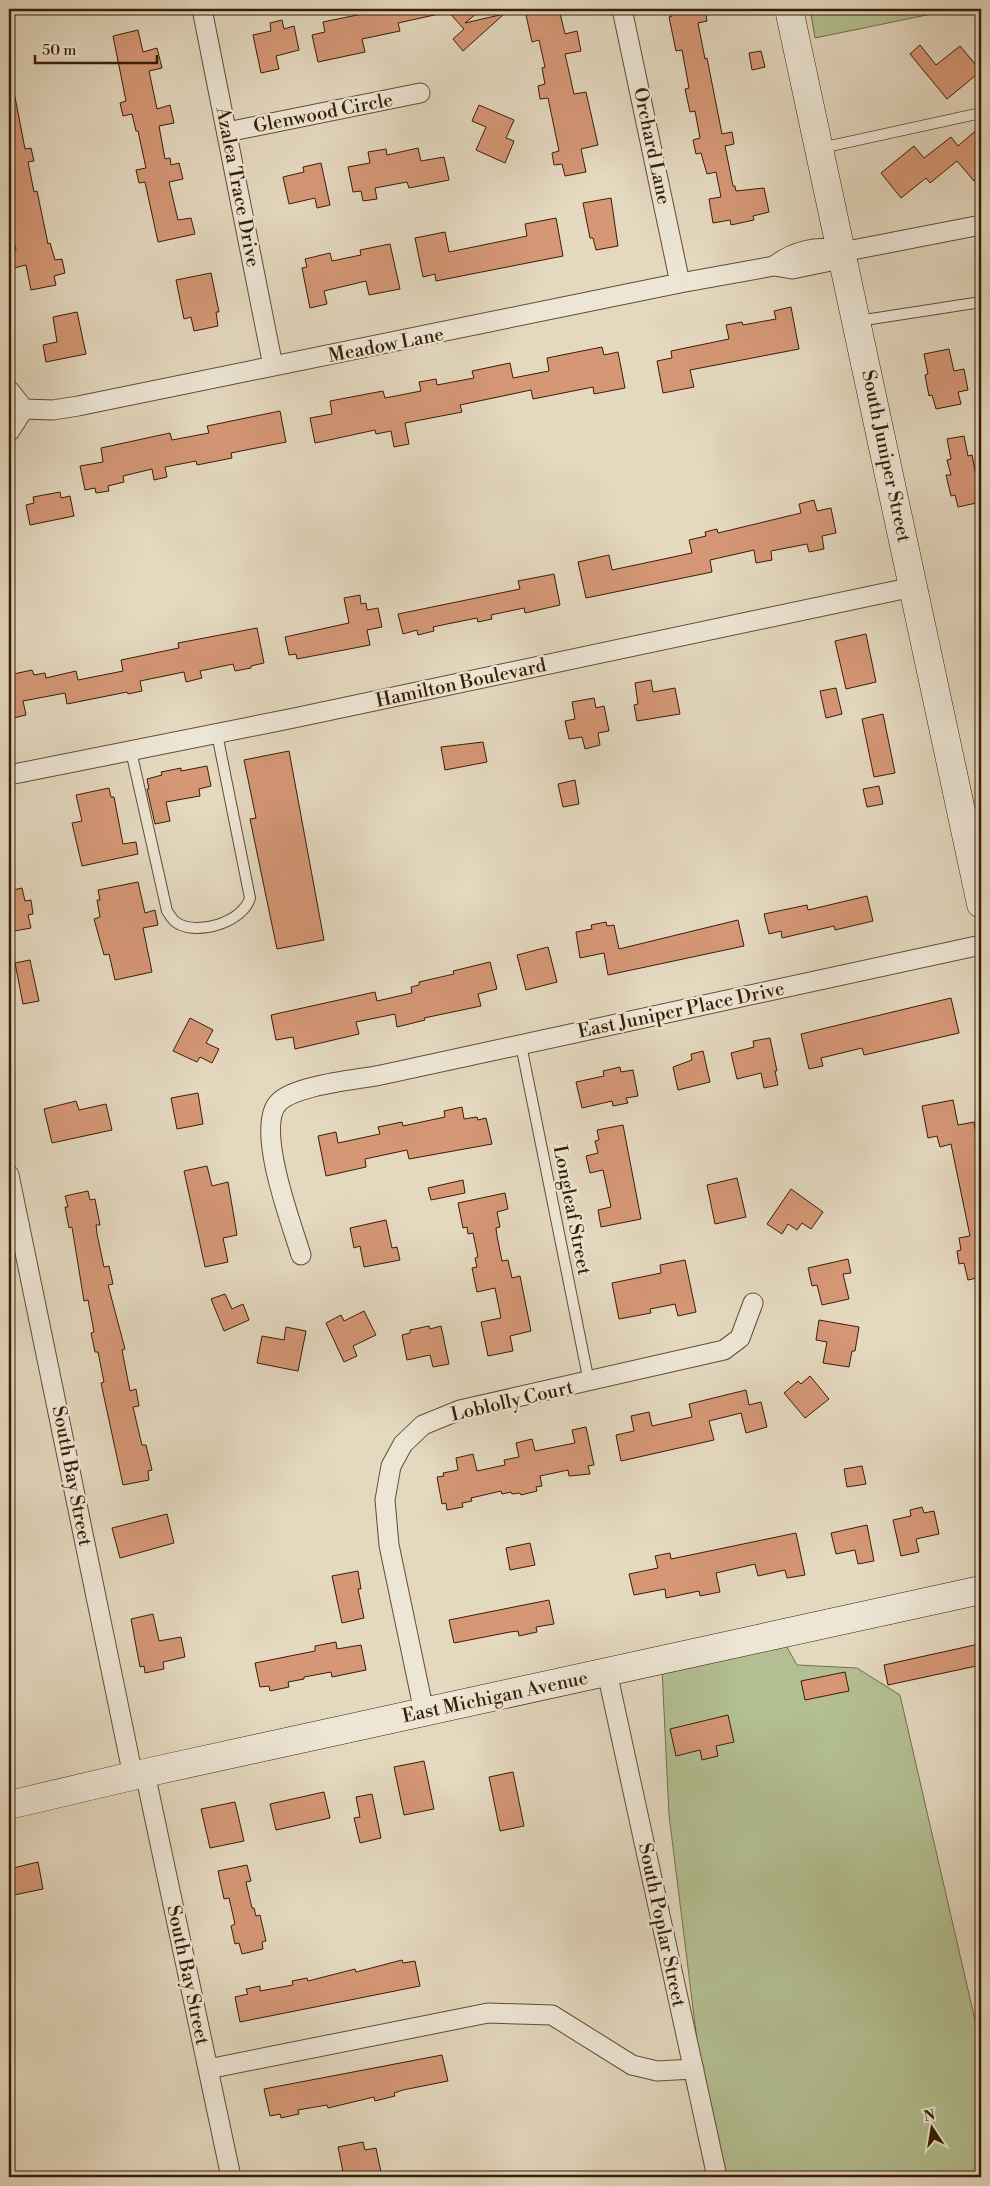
<svg xmlns="http://www.w3.org/2000/svg" width="990" height="2186" font-family="'Libre Bodoni',serif">
  <style>
    .green { fill: #b3bf92; stroke: #766e4c }
    .building { fill: #d59776; stroke: #391d05 }
    .lines { fill: none; stroke-linecap: round; stroke-linejoin: round }
    .lane-casing { stroke: #644c34; stroke-width: 12 }
    .street-casing { stroke: #644c34; stroke-width: 21 }
    .secondary-casing { stroke: #391d05; stroke-width: 29 }
    .lane { stroke: #ede6d5; stroke-width: 10 }
    .street { stroke: #ede6d5; stroke-width: 19 }
    .secondary { stroke: #ede6d5; stroke-width: 28 }
    .labels { text-anchor: middle; dominant-baseline: central; stroke-width: 4.5; stroke-linejoin: round; paint-order: stroke }
    .street-label { font-size: 19px; fill: #391d05; stroke: #ede6d5 }
  </style>
  <rect width="100%" height="100%" fill="#e4d8bf"/>
  <filter id="stains"><feTurbulence type="fractalNoise" baseFrequency=".004" numOctaves="4"/><feColorMatrix values="0 0 0 0 .2 0 0 0 0 .09 0 0 0 0 .02 0 0 0 .5 -.17"/></filter>
  <radialGradient id="worn" r=".72"><stop offset=".6" stop-color="#630" stop-opacity="0"/><stop offset="1" stop-color="#630" stop-opacity=".3"/></radialGradient>
  <!-- green -->
  <path class="green" d="M810 9H956L815 38Z
    M783 1640 797 1665 857 1668 900 1695 981 2046V2177H714L669 1815 662 1669Z"/>
  <!-- building -->
  <path class="building" d="M376 9H438L439 14 398 23 400 31 362 39 365 52 318 62 312 35 325 32 323 22 377 11Z
    M446 9H482L465 23 504 14 463 51 453 39 464 29Z
    M553 9H559L565 34 577 31 581 51 565 54 574 94 586 92 598 145 581 149 586 172 565 176 562 164 554 165 552 153 559 151 548 98 540 99 538 86 545 84 542 68 545 67 539 40 532 42 526 15Z
    M671 9H705L707 21 698 23 705 59 707 58 722 134 732 132 734 144 725 146 733 186H735L736 191 764 188 769 212 753 216 754 220 731 225 730 220 713 223 709 199 721 197 716 172 707 174 701 153 696 154 693 140 700 138 695 111 690 112 685 89 689 88 682 50 676 51 669 17 672 16Z
    M282 20 284 29 294 26 299 50 276 56 279 69 261 73 253 35 271 31 270 23Z
    M138 30 143 52 157 48 162 68 149 71 157 109 170 105 174 123 159 126 165 159 170 158 171 165 179 163 183 179 169 182 178 220 191 218 195 234 158 242 145 182 139 183 136 170 146 168 138 131H136L132 114 123 116 120 103 126 101 113 36Z
    M920 45 936 65 960 46 981 71 947 99 910 54Z
    M761 51 765 67 752 70 749 53Z
    M9 97H15L25 149 31 148 34 161 28 162 34 192 37 191 48 244 50 243 55 260 62 259 65 273 54 276 56 285 31 290 26 265 14 268 10 251 16 250 9 220Z
    M479 105 514 120 506 138 514 141 505 163 476 150 486 127 472 121Z
    M981 126V175L974 181 957 161 930 183 926 178 901 198 881 173 914 146 924 158 951 137 958 146Z
    M418 148 421 161 444 157 449 180 409 188 407 182 375 188 377 199 363 201 361 191 353 192 348 167 370 163 368 152 386 149 387 155Z
    M321 163 330 205 317 208 315 198 289 204 283 177 304 172 303 167Z
    M611 198 618 246 596 250 593 238H590L583 203Z
    M556 218 563 256 436 281 435 274 423 277 415 238 445 232 449 252 527 236 525 224Z
    M390 244 400 289 369 295 366 281 324 291 327 304 310 308 302 268 307 267 305 259 330 253 332 261 361 255 360 250Z
    M211 273 219 312H216L218 326 194 331 191 317 184 319 176 280Z
    M791 307 799 349 690 370 694 387 663 393 657 361 672 358 671 351 729 339 726 325 742 322 743 325 776 319 774 311Z
    M77 312 86 354 46 362 43 345 57 342 53 317Z
    M602 347 604 355 618 352 625 388 594 394 593 387 533 399 531 390 460 405 462 412 405 423 409 444 394 447 391 431 376 434 375 430 315 443 310 418 332 414 330 401 383 391 385 398 421 391 419 382 436 379 437 385 474 378 472 371 510 363 513 378 549 371 547 358Z
    M949 349 954 371 964 369 968 390 958 392 961 404 936 409 932 395 929 396 925 375 928 374 924 354Z
    M280 411 286 442 231 453 232 458 197 465 196 461 165 467 167 477 154 480 152 469 123 476 124 482 108 486 109 491 96 493 95 488 85 490 80 466 103 462 101 448 170 433 172 440 209 433 207 426Z
    M964 436 968 456 972 455 981 502 958 507 955 495 951 496 946 475H951L947 460 951 459 947 439Z
    M60 492 61 498 70 496 74 516 30 525 26 505 34 503 33 497Z
    M814 500 817 511 831 508 836 533 822 536 824 549 809 552 807 544 771 551 772 560 756 563 754 550 710 560 712 572 586 598 578 562 609 555 612 570 692 553 689 540 706 536 705 532 717 529 718 533 801 513 799 504Z
    M554 574 560 605 525 613 524 608 491 615 492 619 478 622 477 618 447 624 433 627 434 631 418 635 417 630 403 634 398 614 520 589 518 581Z
    M360 595 361 604 366 603 367 610 378 608 382 627 367 630 370 645 297 659 296 654 289 655 285 637 349 623 344 598Z
    M257 628 264 663 251 666V668L235 671 233 664 200 671 202 678 186 682 184 672 140 681 142 691 128 694 127 692 67 704 65 693 23 701 26 715 9 719V675L32 670 34 675 45 673 46 678 76 671 78 680 123 671 121 660 179 648 178 643Z
    M866 634 876 682 846 689 835 641Z
    M651 680 653 692 675 688 680 714 637 721 634 705 638 704 635 683Z
    M836 688 842 714 826 718 820 691Z
    M594 698 596 708 604 706 609 731 598 733 600 745 585 749 582 737 569 739 565 721 575 719 572 702Z
    M883 714 895 773 874 777 862 719Z
    M483 742 487 762 445 770 441 747Z
    M289 751 324 940 277 949 250 819 256 818 244 760Z
    M207 766 211 786 199 789 200 796 166 802 170 821 155 824 147 789H149L147 779 162 775 161 772 181 768V771Z
    M575 780 579 804 563 807 558 784Z
    M879 786 883 804 867 807 863 789Z
    M109 788 111 797H114L123 844 136 842 138 854 82 866 72 823 82 821 76 795Z
    M138 882 145 913 155 910 158 925 143 928 152 972 115 980 109 954 104 955 94 919 100 917 97 900H100L98 890Z
    M22 888 25 901 31 900 33 914 28 915 31 928 9 932V891Z
    M867 896 873 921 835 930 834 926 782 938 781 931 769 934 764 914 807 905 808 910Z
    M738 920 744 946 608 975 604 953 580 958 576 932 592 929 591 925 606 922 607 926 614 925 619 949Z
    M548 947 557 982 526 990 517 955Z
    M30 960 39 1001 23 1004 15 963Z
    M490 962 497 989 478 994 481 1006 424 1018 425 1020 397 1027 395 1014 356 1022 359 1034 295 1049 293 1037 276 1040 271 1015 375 992 377 1001 412 993 411 987 419 985V982L454 974 453 971Z
    M951 998 959 1033 864 1055 862 1048 821 1058 823 1066 809 1069 801 1034Z
    M190 1018 213 1030 206 1043 219 1049 212 1063 200 1057 197 1062 173 1051Z
    M770 1038 777 1071H775L778 1085 764 1088 761 1073 737 1079 731 1053 754 1047 753 1041Z
    M703 1051 710 1082 678 1090 673 1067 692 1060 691 1054Z
    M620 1067 621 1072 633 1070 638 1096 626 1098 628 1103 613 1106 612 1101 582 1108 576 1082 604 1076 603 1071Z
    M198 1093 203 1124 177 1129 171 1098Z
    M953 1100 958 1125 974 1122 981 1166V1277L968 1280 964 1263 959 1264 957 1251 961 1250 959 1238 970 1236 951 1144 940 1147 937 1136 928 1138 922 1106Z
    M76 1101 79 1110 106 1104 112 1130 52 1143 44 1109Z
    M462 1107 464 1119 477 1117 478 1120 486 1118 492 1144 409 1159 407 1150 365 1159 366 1167 326 1176 318 1136 336 1132 338 1143 380 1134 378 1127 402 1122 403 1126 445 1117 444 1111Z
    M623 1125 641 1219 601 1227 598 1210 611 1207 603 1170 590 1173 586 1156 598 1153 595 1141 599 1140 597 1130Z
    M207 1166 212 1186 228 1182 237 1235 223 1238 228 1262 205 1267 184 1171Z
    M737 1178 746 1217 715 1224 707 1185Z
    M463 1180 465 1193 431 1200 428 1188Z
    M791 1189 823 1212 811 1229 802 1223 797 1230 788 1224 782 1234 767 1224Z
    M88 1191 90 1200 95 1199 100 1225H96L97 1234 104 1267 109 1266 113 1284 108 1285 125 1349 122 1350 130 1391 136 1389 139 1406 133 1407 140 1437 142 1445H146L152 1470 148 1471 149 1480 123 1485 101 1383 104 1382 98 1352H95L91 1333 94 1332 88 1300 84 1301 72 1227 69 1228 65 1207H68L65 1196Z
    M505 1193 508 1209 497 1212 500 1227 496 1228 497 1236 502 1261 508 1260 512 1278 520 1276 531 1331 510 1336 513 1351 488 1356 481 1322 501 1318 495 1288 477 1292 472 1268 477 1267 475 1258 478 1257 473 1233 468 1234 467 1227 463 1228 458 1203Z
    M386 1220 392 1248 397 1247 400 1260 364 1267 360 1246 354 1248 350 1228Z
    M848 1259 851 1273 843 1274 849 1299 822 1305 817 1285 812 1286 808 1268Z
    M685 1260 696 1312 678 1316 675 1304 650 1309 651 1313 619 1319 612 1283 661 1273 660 1265Z
    M225 1294 232 1309 243 1304 249 1320 224 1331 211 1299Z
    M364 1311 376 1335 353 1346 357 1356 344 1362 326 1323 341 1315 344 1321Z
    M819 1320 859 1327 855 1351H852L849 1367 823 1363 827 1342 816 1340Z
    M429 1326 430 1329 441 1326 449 1364 433 1367 430 1355 407 1360 402 1335 410 1333V1330Z
    M286 1327 306 1331 298 1371 257 1363 262 1336 284 1340Z
    M810 1376 829 1399 805 1418 784 1393 798 1381 801 1384Z
    M746 1390 749 1405 761 1402 767 1427 746 1433 741 1413 709 1421 714 1440 621 1461 616 1435 634 1431 631 1416 649 1412 652 1426 692 1417 689 1404Z
    M586 1427 594 1465 588 1466 590 1474 569 1476 568 1470 540 1476 542 1486 536 1487 537 1491 521 1495 520 1493 512 1494 511 1492 502 1494 501 1491 471 1498 472 1501 462 1503 463 1507 447 1510 446 1503 442 1504 437 1477 444 1476 443 1473 458 1470 456 1458 473 1454 477 1471 505 1465 504 1460 519 1457 516 1443 532 1439 535 1451 575 1443 572 1430Z
    M862 1466 866 1484 847 1487 844 1469Z
    M922 1507 924 1513 934 1511 939 1534 916 1539 919 1552 901 1556 893 1520 911 1516 910 1510Z
    M167 1514 174 1543 120 1558 112 1528Z
    M867 1525 874 1561 858 1564 855 1550 836 1554 831 1533Z
    M796 1533 805 1575 787 1578 785 1570 758 1576 755 1564 716 1573 720 1592 700 1596 699 1591 666 1598 665 1589 634 1595 629 1574 658 1568 655 1556 670 1553 671 1559Z
    M530 1543 535 1565 510 1570 506 1548Z
    M358 1571 361 1589H358L364 1618 342 1623 332 1576Z
    M549 1600 554 1624 536 1627 537 1632 519 1636 518 1631 510 1632 454 1643 449 1620Z
    M153 1614 159 1641 181 1637 185 1657 163 1662 164 1669 145 1673 144 1666 140 1667 131 1619Z
    M336 1642 337 1649 361 1645 366 1670 332 1677 331 1672 304 1677V1679L288 1682 289 1687 270 1691 269 1686 260 1687 255 1663 315 1651V1646Z
    M979 1644 981 1665 888 1685 884 1665Z
    M845 1672 849 1691 805 1700 801 1681Z
    M728 1715 734 1742 716 1746 718 1756 702 1760 700 1750 676 1756 670 1729Z
    M424 1761 434 1809 404 1815 394 1767Z
    M513 1772 524 1826 500 1831 489 1777Z
    M324 1792 330 1818 276 1830 270 1804Z
    M372 1794 381 1838 360 1843 354 1818 360 1817 356 1797Z
    M235 1802 244 1841 210 1848 201 1809Z
    M38 1862 43 1889 9 1896V1869Z
    M247 1865 251 1881 246 1882 252 1908H254L256 1916 260 1915 266 1941 262 1942 263 1949 242 1954 239 1943 235 1944 231 1926 235 1924 229 1898 224 1899 218 1871Z
    M402 1960 403 1963 415 1961 420 1986 240 2022 235 1997 248 1994 246 1989 260 1986V1991L293 1985 292 1981 307 1978 308 1981 355 1969 356 1972Z
    M442 2055 448 2081 403 2090 394 2093 395 2096 375 2101 374 2097 328 2108 327 2105 298 2110 299 2114 281 2118 280 2114 270 2116 264 2089Z
    M363 2142 365 2150 376 2148 382 2177H344L338 2147Z"/>
  <g class="lines">
    <defs>
      <path id="lane" d="M821 148 981 113
        M858 321 981 302
        M131 751 167 911C170 915 173 921 177 923 198 936 243 922 250 898L217 734
        M521 1045 589 1382"/>
      <path id="street" d="M202 9 273 366
        M622 9 680 283
        M227 132 420 93
        M774 266C793 251 819 244 842 252
        M9 390 24 409
        M9 432 24 409 53 410 78 406 680 283 774 266 792 269 831 261 842 252 981 225
        M9 775 294 718 913 587
        M9 1175 133 1776
        M301 1255C292 1225 254 1126 279 1102 296 1085 356 1080 381 1075L981 945
        M607 1672 717 2177
        M424 1712 389 1545 385 1500 391 1466 403 1444 423 1425 460 1410 724 1350 740 1338 753 1303
        M145 1773 231 2177
        M208 2069 488 2013 552 2015 632 2065 657 2071 694 2069"/>
      <path id="secondary" d="M789 9 981 904
        M9 1805 145 1773 981 1590"/>
    </defs>
    <!-- lane casing -->
    <use href="#lane" class="lane-casing"/>
    <!-- street casing -->
    <use href="#street" class="street-casing"/>
    <!-- secondary casing -->
    <use href="#secondary" class="secondary-casing"/>
    <!-- lane -->
    <use href="#lane" class="lane"/>
    <!-- street -->
    <use href="#street" class="street"/>
    <!-- secondary -->
    <use href="#secondary" class="secondary"/>
  </g>
  <g class="labels">
    <!-- street labels -->
    <g class="street-label">
      <text transform="translate(323 113) rotate(-11)">Glenwood Circle</text>
      <text transform="translate(652 146) rotate(78)">Orchard Lane</text>
      <text transform="translate(238 187) rotate(79)">Azalea Trace Drive</text>
      <text transform="translate(386 345) rotate(-11)">Meadow Lane</text>
      <text transform="translate(886 456) rotate(78)">South Juniper Street</text>
      <text transform="translate(461 683) rotate(-12)">Hamilton Boulevard</text>
      <text transform="translate(681 1010) rotate(-12)">East Juniper Place Drive</text>
      <text transform="translate(572 1210) rotate(79)">Longleaf Street</text>
      <text transform="translate(512 1401) rotate(-13)">Loblolly Court</text>
      <text transform="translate(72 1476) rotate(79)">South Bay Street</text>
      <text transform="translate(495 1697) rotate(-12)">East Michigan Avenue</text>
      <text transform="translate(662 1925) rotate(78)">South Poplar Street</text>
      <text transform="translate(188 1975) rotate(78)">South Bay Street</text>
    </g>
  </g>
  <!-- margin -->
  <rect width="990" height="2186" fill="none" stroke="#e4d8bf" stroke-width="30"/>
  <rect x="10" y="10" width="970" height="2166" fill="none" stroke="#391d05" stroke-width="2.5"/>
  <rect x="15" y="15" width="960" height="2156" fill="none" stroke="#391d05"/>
  <!-- north arrow -->
  <g transform="translate(932 2128) rotate(348)" stroke="#ede6d5" stroke-width="4" paint-order="stroke">
  <path d="M0-4L9 19L0 12L-9 19Z" fill="#391d05"/>
  <text y="-8" font-size="14" font-weight="bold" text-anchor="middle" fill="#391d05">N</text>
  </g>
  <!-- scale -->
  <path d="M35 55v8h122v-8" fill="none" stroke="#391d05" stroke-width="2.5"/>
  <text x="42" y="55" font-size="15" fill="#391d05" stroke="#ede6d5" stroke-width="4" paint-order="stroke">50 m</text>
  <rect width="100%" height="100%" filter="url(#stains)"/>
  <rect width="100%" height="100%" fill="url(#worn)"/>
</svg>
